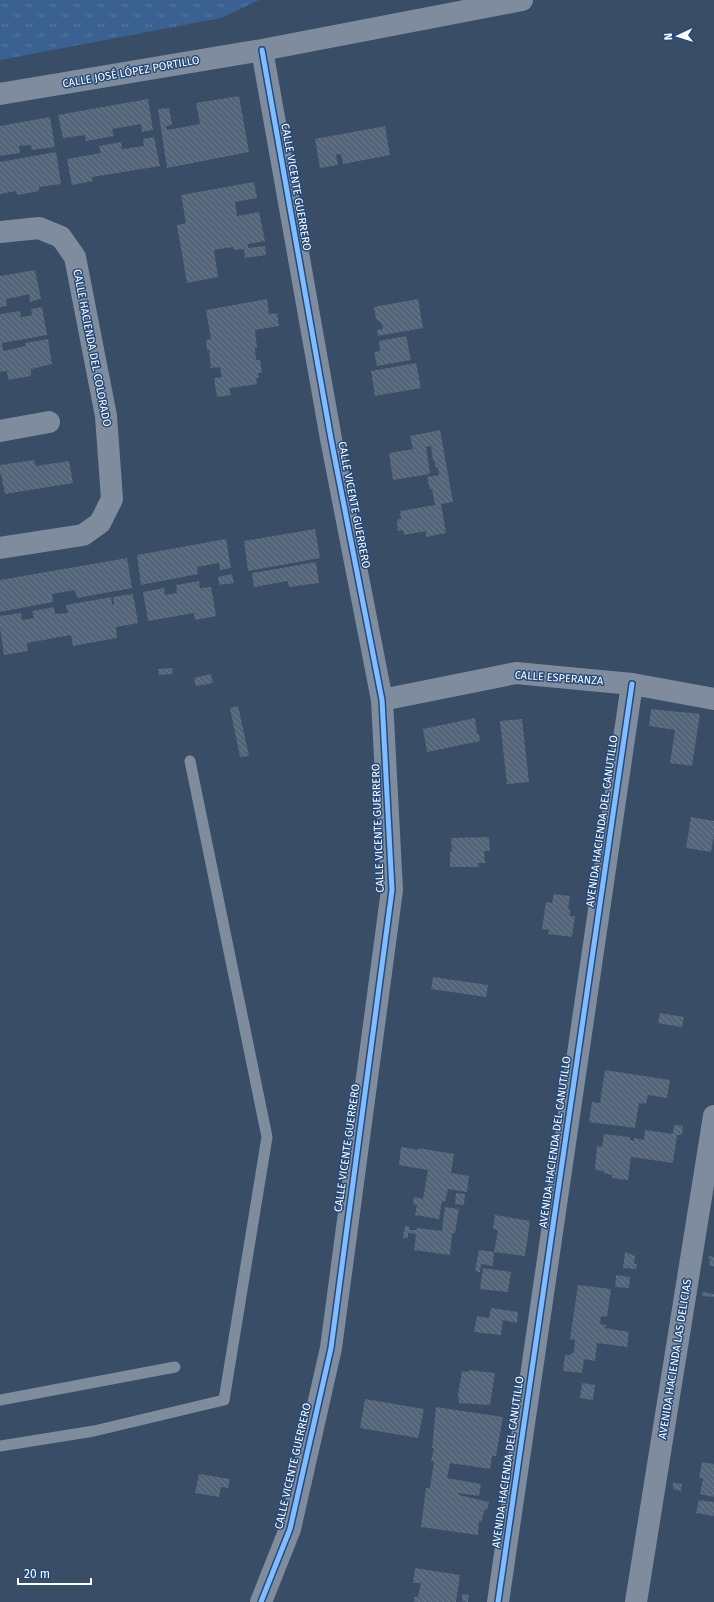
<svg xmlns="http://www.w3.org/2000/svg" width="714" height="1602" font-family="'Fira Sans',sans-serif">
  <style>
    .grass { fill: url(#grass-tufts) }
    .building { fill: url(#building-back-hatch) }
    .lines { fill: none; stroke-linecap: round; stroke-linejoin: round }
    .lane { stroke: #7e8c9e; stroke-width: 11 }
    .street { stroke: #7e8c9e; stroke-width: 22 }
    .cycleway-casing { stroke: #264a7a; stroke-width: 8 }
    .cycleway { stroke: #80bcff; stroke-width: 5 }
    .labels { text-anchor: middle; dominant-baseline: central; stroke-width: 3; stroke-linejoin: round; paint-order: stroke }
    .street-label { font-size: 11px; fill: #fff; stroke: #264a7a }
  </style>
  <defs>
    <pattern id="grass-tufts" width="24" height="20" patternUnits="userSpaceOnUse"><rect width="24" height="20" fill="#3a6191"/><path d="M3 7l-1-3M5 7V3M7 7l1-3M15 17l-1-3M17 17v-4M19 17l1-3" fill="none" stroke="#5879a2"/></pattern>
    <pattern id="building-back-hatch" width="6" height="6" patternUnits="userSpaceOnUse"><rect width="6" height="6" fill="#546479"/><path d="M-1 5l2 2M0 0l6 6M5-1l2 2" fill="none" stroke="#6e7b8d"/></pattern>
  </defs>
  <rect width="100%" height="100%" fill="#394d67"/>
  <!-- grass -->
  <path class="grass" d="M0 0H259L221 18 0 60Z"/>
  <!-- building -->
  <path class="building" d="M239 96 249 152 167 168 158 109 169 108 172 125 166 126 167 130 200 124 196 103Z
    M148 99 153 130 142 132 141 124 112 129 114 136 86 141 85 135 63 138 58 115Z
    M50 117 55 147 32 150 31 145 19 146 20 153 0 156V126Z
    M385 126 390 155 343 164 341 154 336 155 338 165 320 168 315 139Z
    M154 137 160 166 92 177 93 181 72 185 67 159 101 153 99 146 121 142 122 149 144 146 143 139Z
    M56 152 61 184 39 187V191L17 195 16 191 0 194V162Z
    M254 182 257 198 235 202 237 216 259 212 265 241 248 244V248L265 246 266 255 245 258 244 249 234 250 233 247 214 250 218 277 187 283 177 225 186 223 181 195Z
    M35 270 41 299 30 302 29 294 16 297 6 299 7 306 0 307V276Z
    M267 299 269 314 277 313 279 326 255 330 257 348H255L256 360H260L262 373H258L259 378H256L257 384 229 388 231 395 217 397 214 378 222 377 220 367 211 368 209 350H207L206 340 211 339 206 310Z
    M418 299 423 328 378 336 377 330 383 329 382 324 376 319 374 307Z
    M42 307 47 335 2 343 3 351 26 346 25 343 48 339 52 364 31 369V376L8 380 7 371 0 372V314L20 311 21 317 32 315 31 309Z
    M406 336 411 360 377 366 374 352 380 351 379 341Z
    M416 363 421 388 375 396 371 371Z
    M440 430 453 502 441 504 446 533 426 537V531L404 535 403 530 398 531 397 520 401 519 400 511 435 505 432 489H430L427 477 439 475 438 467 436 468 434 460 433 461 431 446 426 447 430 474 393 480 389 453 413 449 410 436Z
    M34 460 36 466 69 461 73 483 5 494 1 474H0V465Z
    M315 529 320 558 248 571 244 541Z
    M226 539 231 568 220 570 219 563 197 567 198 574 141 585 137 555Z
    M127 558 132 588 77 598 75 590 52 594 53 602 0 612V580Z
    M316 562 319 583 289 587 288 581 254 587 252 573Z
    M232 574 234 583 219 585 218 577Z
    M199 581 200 588 211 587 216 616 195 620 194 613 148 621 143 592 164 588 165 595 177 593 176 585Z
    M133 594 138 623 116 627 117 638 73 646 71 635 27 643 28 651 4 655 0 628V616L21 613 22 620 34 618 32 611 54 607 55 614 68 613 66 605 111 597 112 605 114 604 113 597Z
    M172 668 173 674 159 675 158 669Z
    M211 674 213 683 196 686 194 678Z
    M238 706 249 756 240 757 230 708Z
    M651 709 700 714 692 766 670 763 675 730 649 726Z
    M475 718 477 734H479L480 741 427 752 423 729Z
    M522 719 529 782 507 784 500 721Z
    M691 817 714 821V835L711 852 686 848Z
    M489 837 490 851H484L485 863H478L479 867H450V852L452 851 451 838Z
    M554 894 570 896 568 908 570 909V916H575L572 937 548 934 549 930 542 929 546 902 552 903Z
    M433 977 488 985 486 997 431 989Z
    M660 1013 684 1017 682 1027 658 1023Z
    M605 1070 670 1080 667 1098 648 1095 646 1104 639 1103 635 1128 589 1122 592 1102 600 1103Z
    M674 1125 683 1126 682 1135H677L673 1163 631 1157 628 1180 612 1178V1175L603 1173 604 1171 595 1170 597 1146 602 1147 604 1134 630 1137V1140L634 1141V1138L644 1140 645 1130 673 1134Z
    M401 1147 418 1150V1148L454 1154 451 1173 469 1176 467 1192 448 1189 445 1202 442 1201 439 1219 415 1215 417 1205 413 1204 414 1197 423 1199 428 1170 399 1165Z
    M456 1193 465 1194 464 1205 455 1204Z
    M445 1207 459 1209 455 1233H452L450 1255 414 1250 416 1234 408 1233V1238H403L405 1226 410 1227V1230H416L417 1228 442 1231Z
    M495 1215 530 1221 525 1256 494 1252 498 1230 493 1229Z
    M479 1250 494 1252 493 1266 481 1264 480 1272 475 1271Z
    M625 1252 635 1256 634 1264H637L636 1269 623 1268Z
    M708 1256 714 1257V1266H709L710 1259 708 1258Z
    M483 1268 511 1272 508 1292 480 1289Z
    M616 1275 630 1277 629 1288 615 1287Z
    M578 1285 611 1289 607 1317 601 1316 600 1324 606 1325 605 1328 629 1332 627 1347 597 1343 595 1361 584 1359 582 1373 563 1371 565 1355H570L574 1352 575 1340 570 1339Z
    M702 1292 714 1294V1297L702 1296Z
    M491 1308 518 1312 517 1323 503 1320 501 1335 474 1332 477 1316 489 1318Z
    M469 1370 495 1373 490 1405 459 1403 458 1395 462 1371 469 1372Z
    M582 1383 595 1385 593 1400 580 1398Z
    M365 1399 424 1409 418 1438 360 1428Z
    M436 1407 503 1417 496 1456H492L490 1469 450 1463 447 1478 481 1484 479 1496 459 1493V1495L489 1502 487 1510 485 1509 481 1522 479 1521 478 1535 421 1527 426 1488H430L434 1461H431L434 1448H432Z
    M702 1462 714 1464V1497L700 1494 703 1478H699Z
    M199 1474 230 1479 228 1488 221 1487 219 1497 195 1493Z
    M673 1483 682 1484 681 1491 673 1489Z
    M699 1500 714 1502V1516L696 1513Z
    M415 1568 460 1575 456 1602H414V1597H418L421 1583H413Z
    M462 1594 469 1595 468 1602 462 1601Z"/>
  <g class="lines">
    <!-- lane -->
    <path class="lane" d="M0 1400 175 1367
      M0 1446 94 1431 224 1400 267 1137 190 761"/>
    <!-- street -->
    <path class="street" d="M0 94 262 50 522 0
      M0 232 39 228 61 237 75 257 106 416 112 499 100 523 83 535 0 548
      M0 431 49 422
      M382 700 516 673 632 684 714 699
      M261 1602 290 1529 331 1348 392 890 382 700 331 439 262 50
      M498 1602 632 684
      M636 1602 714 1116"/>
    <defs>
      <path id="cycleway" d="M261 1602 290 1529 331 1348 392 890 382 700 331 439 262 50
        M498 1602 632 684"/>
    </defs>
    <!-- cycleway casing -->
    <use href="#cycleway" class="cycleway-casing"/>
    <!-- cycleway -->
    <use href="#cycleway" class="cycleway"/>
  </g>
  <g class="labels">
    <!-- street labels -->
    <g class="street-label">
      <text transform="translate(131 72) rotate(-10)">CALLE JOSÉ LÓPEZ PORTILLO</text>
      <text transform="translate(296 187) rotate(80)">CALLE VICENTE GUERRERO</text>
      <text transform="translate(92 348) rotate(79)">CALLE HACIENDA DEL COLORADO</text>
      <text transform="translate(354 505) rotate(79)">CALLE VICENTE GUERRERO</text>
      <text transform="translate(559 678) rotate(4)">CALLE ESPERANZA</text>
      <text transform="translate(602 821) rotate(-82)">AVENIDA HACIENDA DEL CANUTILLO</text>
      <text transform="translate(378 828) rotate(-92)">CALLE VICENTE GUERRERO</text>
      <text transform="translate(555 1142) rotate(-82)">AVENIDA HACIENDA DEL CANUTILLO</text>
      <text transform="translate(347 1148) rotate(-82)">CALLE VICENTE GUERRERO</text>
      <text transform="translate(675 1359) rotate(-81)">AVENIDA HACIENDA LAS DELICIAS</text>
      <text transform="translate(508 1462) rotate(-82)">AVENIDA HACIENDA DEL CANUTILLO</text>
      <text transform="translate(293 1466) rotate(-77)">CALLE VICENTE GUERRERO</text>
    </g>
  </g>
  <!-- north arrow -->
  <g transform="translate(678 36) rotate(266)" stroke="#264a7a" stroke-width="3" paint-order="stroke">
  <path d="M0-3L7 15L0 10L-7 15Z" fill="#ffffff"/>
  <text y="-6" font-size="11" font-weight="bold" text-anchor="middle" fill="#ffffff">N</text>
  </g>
  <!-- scale -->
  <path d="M18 1578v6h73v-6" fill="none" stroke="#ffffff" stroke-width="2"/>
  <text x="24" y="1578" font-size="12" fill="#ffffff" stroke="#264a7a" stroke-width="3" paint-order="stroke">20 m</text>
</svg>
